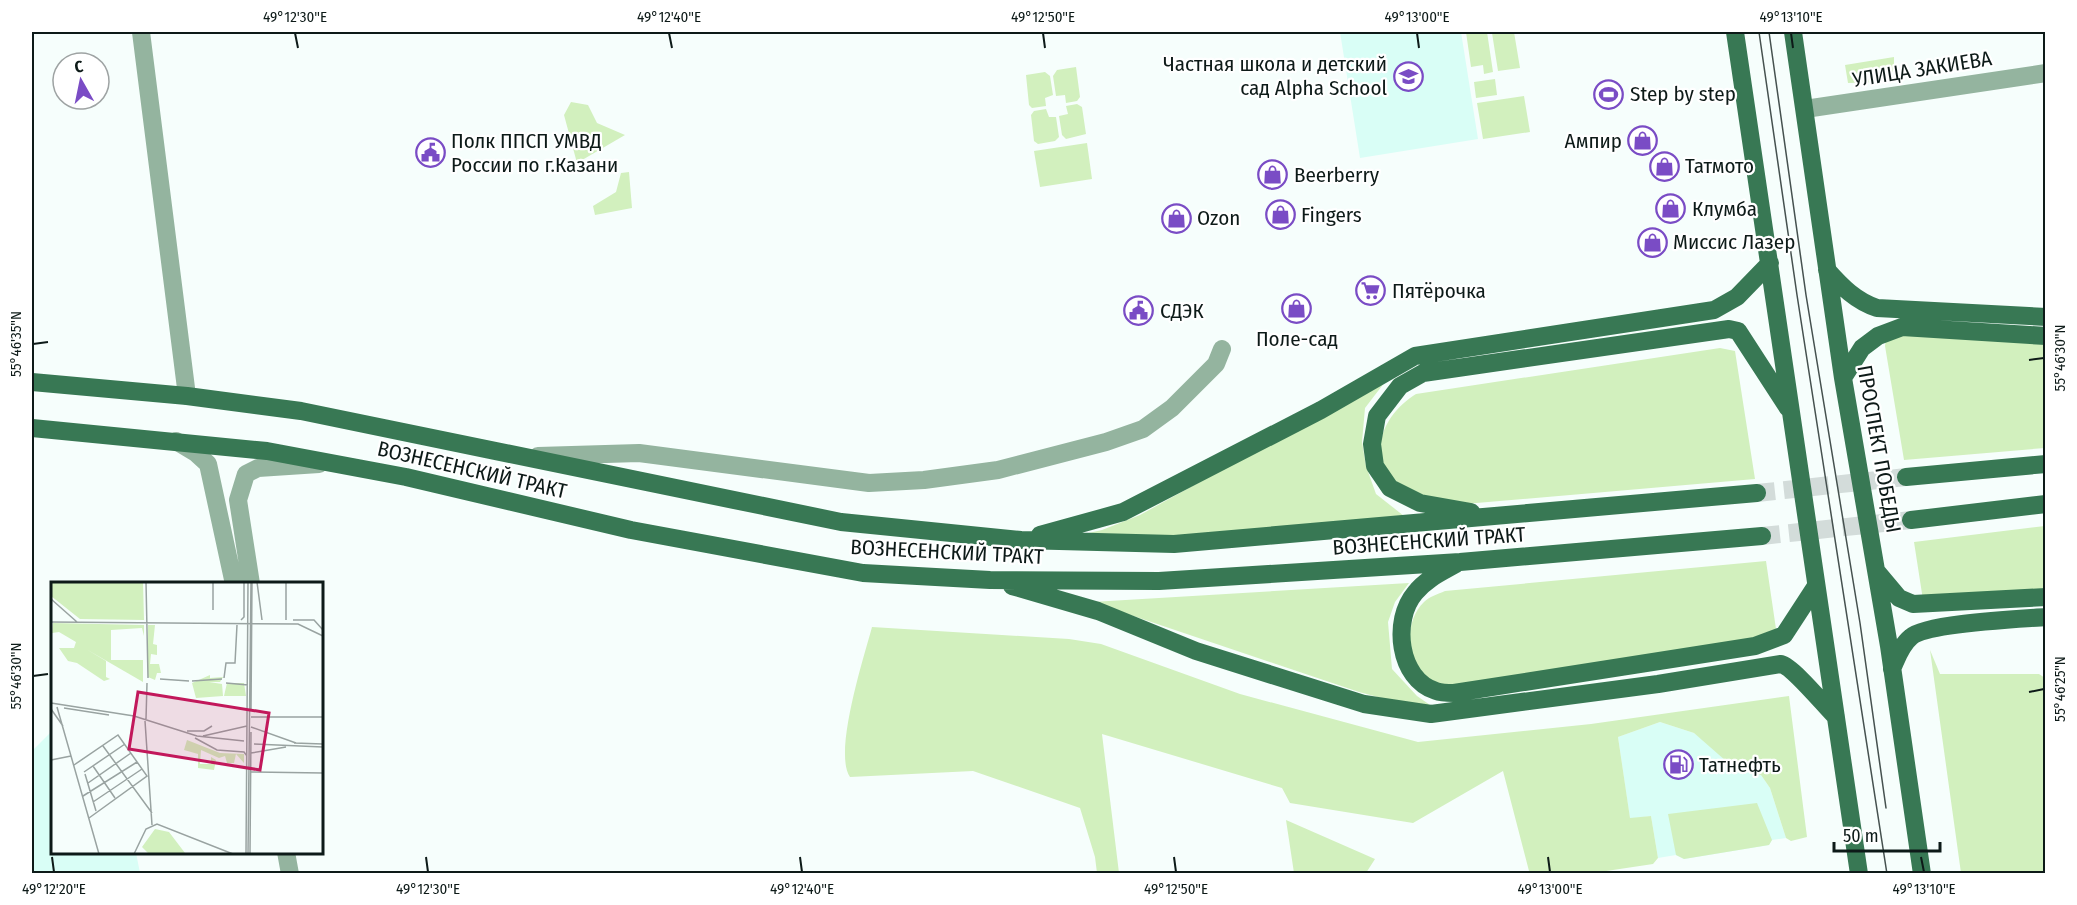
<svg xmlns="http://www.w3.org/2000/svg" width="2077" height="905" font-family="'Fira Sans Condensed',sans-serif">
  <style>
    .built { fill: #d9fef6 }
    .green { fill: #d2f0be }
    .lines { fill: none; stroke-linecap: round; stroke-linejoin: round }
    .major-tunnel { stroke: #d3dcda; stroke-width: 18; stroke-dasharray: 18 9; stroke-linecap: butt }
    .minor { stroke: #94b49f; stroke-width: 18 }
    .major { stroke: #387854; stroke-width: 18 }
    .tram { stroke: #45514f; stroke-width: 1.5 }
    .ticks { fill: none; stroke: #0d1a18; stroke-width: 2 }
    .labels { text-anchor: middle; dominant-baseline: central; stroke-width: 4.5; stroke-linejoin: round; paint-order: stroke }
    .poi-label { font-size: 21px; fill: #0d1a18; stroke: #fff; text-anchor: start }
    .street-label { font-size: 21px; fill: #0d1a18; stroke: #fff }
    .inset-road { fill: none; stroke: #99a3a1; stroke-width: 1.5 }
    .view { fill: #c2185b; fill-opacity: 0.15; stroke: #c2185b; stroke-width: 3 }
    .inset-edge { fill: none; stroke: #0d1a18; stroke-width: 3 }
    .neatline { fill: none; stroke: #0d1a18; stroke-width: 2 }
    .ticks-label { font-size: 15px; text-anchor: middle; fill: #0d1a18 }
  </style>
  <rect width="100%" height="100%" fill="#f6fefc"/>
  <!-- built -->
  <path class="built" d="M1340 32H1461L1478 139 1360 158Z
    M1660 722 1694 733 1744 771 1761 775 1770 788 1786 838 1772 840 1769 845 1684 859 1676 855 1658 858 1651 816 1630 819 1618 737Z
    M52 731V852L136 853 140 873H32V751Z"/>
  <!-- green -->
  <path class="green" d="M1466 32H1487L1493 72 1484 74 1483 65 1471 67Z
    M1514 32 1520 68 1498 71 1492 33Z
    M1894 57V70L1882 82 1848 83 1845 65Z
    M1076 67 1080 97 1077 101 1066 103 1065 95 1056 96 1053 76 1057 70Z
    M1045 72 1050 76 1053 95 1045 98 1046 106 1032 108 1029 105 1026 75Z
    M1495 79 1497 95 1476 98 1474 82Z
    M1524 96 1530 132 1483 139 1477 103Z
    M571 102 588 105 597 123 625 135 577 163 564 115Z
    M1077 104 1082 107 1086 134 1066 139 1062 135 1059 116 1068 114 1066 106Z
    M1046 109 1049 117H1056L1059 137 1055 141 1038 144 1034 141 1031 115 1034 111Z
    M1087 143 1092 179 1040 187 1034 151Z
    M629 172 632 208 595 215 593 206 616 192 621 173Z
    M1901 334 2045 340V448L1904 460 1885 346 1886 338Z
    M1720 348 1735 351 1755 479 1418 508C1410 498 1387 476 1383 465 1373 436 1393 408 1416 394Z
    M1388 378 1365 408 1362 442 1366 466 1376 494 1404 516 1168 537H1071L1102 530 1140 515Z
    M2045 526V591L1923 600 1914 542Z
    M1766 561 1776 629 1760 640 1473 685C1463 685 1449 687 1440 684 1406 674 1401 624 1424 602 1429 597 1438 594 1445 591Z
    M1409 583 1395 602 1388 622 1392 669 1417 696 1433 707 1404 704 1359 692 1092 602Z
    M872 627 1069 639 1101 644 1240 694 1418 742 1591 724 1789 696 1807 837 1791 841 1786 838 1770 788 1761 775 1734 768 1694 733 1660 722 1618 737 1630 818 1651 816 1658 858 1653 864 1593 873 1532 874 1529 871 1503 771 1413 823 1290 803 1282 788 1102 734 1119 873H1097L1095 857 1080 808 973 771 850 777C833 753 864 657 872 627Z
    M1930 650 1940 674H2039L2045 678V873H1961Z
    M1757 803 1772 840 1769 845 1684 859 1676 855 1668 814Z
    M1286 820 1375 859 1366 873H1294Z"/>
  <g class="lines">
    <!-- major-tunnel -->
    <path class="major-tunnel" d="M1757 493 1906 477
      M1762 536 1911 520"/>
    <!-- minor -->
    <path class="minor" d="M141 32 187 396
      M1805 109 2046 73
      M176 441 196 453 208 464 234 584
      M538 456 639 453 869 483 924 480 998 470 1106 442 1143 429 1172 408 1216 364 1222 349
      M251 584 238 500 246 474 258 468 319 464
      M286 852 290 874"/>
    <!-- major -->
    <path class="major" d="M1735 32 1859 874
      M1793 32 1843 378 1889 646 1922 874
      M1827 270C1842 287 1856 301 1877 308L2046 317
      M1843 378 1862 348 1878 336 1902 327 2046 336
      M32 382 187 396 301 411 841 522 1021 540 1174 544 1757 493
      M32 428 267 451 406 477 631 530 863 573 990 580 1159 581 1460 562 1762 536
      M1906 477 2046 464
      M1471 512 1420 503 1390 488 1375 466 1372 444 1377 416 1400 386 1423 373 1729 329 1738 331 1788 408
      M1911 520 2046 504
      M1040 535 1123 512 1321 410 1415 356 1714 310 1737 297 1770 263
      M1456 564C1442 572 1426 579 1415 593 1392 620 1398 679 1436 691 1441 693 1448 693 1454 693L1755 646 1784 635 1816 586
      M1878 573 1899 598 1913 604 2046 597
      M1012 586 1098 611 1196 651 1364 704 1431 714 1658 684 1781 664C1793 667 1824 705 1836 717
      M1892 669C1897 658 1901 645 1911 637 1926 623 2021 619 2046 617"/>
    <!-- tram -->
    <path class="tram" d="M1759 32 1797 295 1887 874
      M1769 32 1806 295 1860 623 1886 808"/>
  </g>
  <!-- ticks -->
  <path class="ticks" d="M295 33 298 48M669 33 672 48M1043 33 1045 48M1417 33 1419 48M1791 33 1793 48M33 344 48 342M2029 360 2044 358M33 676 48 674M2029 692 2044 689M52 857 54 872M426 857 428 872M800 857 802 872M1174 857 1176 872M1548 857 1550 872M1921 857 1924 872"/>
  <!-- icons -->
  <defs>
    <symbol id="school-ring" viewBox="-11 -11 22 22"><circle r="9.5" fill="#fff" stroke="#7a4cc5" stroke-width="1.5"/><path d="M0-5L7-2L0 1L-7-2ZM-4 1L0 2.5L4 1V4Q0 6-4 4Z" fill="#7a4cc5"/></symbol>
    <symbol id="stadium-ring" viewBox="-11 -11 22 22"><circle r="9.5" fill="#fff" stroke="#7a4cc5" stroke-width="1.5"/><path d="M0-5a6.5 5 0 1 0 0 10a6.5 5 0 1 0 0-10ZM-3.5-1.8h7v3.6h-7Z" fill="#7a4cc5"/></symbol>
    <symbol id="shop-ring" viewBox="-11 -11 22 22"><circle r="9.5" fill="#fff" stroke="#7a4cc5" stroke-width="1.5"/><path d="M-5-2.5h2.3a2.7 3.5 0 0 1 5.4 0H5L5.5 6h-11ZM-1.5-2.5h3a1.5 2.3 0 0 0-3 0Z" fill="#7a4cc5"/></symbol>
    <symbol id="civic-ring" viewBox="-11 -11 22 22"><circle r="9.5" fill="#fff" stroke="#7a4cc5" stroke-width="1.5"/><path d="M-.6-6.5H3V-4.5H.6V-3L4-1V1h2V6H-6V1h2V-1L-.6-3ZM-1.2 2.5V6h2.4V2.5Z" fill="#7a4cc5"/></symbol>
    <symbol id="supermarket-ring" viewBox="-11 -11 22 22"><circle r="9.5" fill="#fff" stroke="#7a4cc5" stroke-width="1.5"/><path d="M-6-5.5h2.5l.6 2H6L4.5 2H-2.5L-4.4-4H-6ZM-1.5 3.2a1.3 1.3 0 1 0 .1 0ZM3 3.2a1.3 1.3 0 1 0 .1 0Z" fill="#7a4cc5"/></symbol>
    <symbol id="fuel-ring" viewBox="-11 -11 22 22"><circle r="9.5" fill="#fff" stroke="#7a4cc5" stroke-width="1.5"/><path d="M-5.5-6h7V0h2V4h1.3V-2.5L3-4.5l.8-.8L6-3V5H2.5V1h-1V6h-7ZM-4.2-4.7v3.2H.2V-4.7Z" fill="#7a4cc5"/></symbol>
  </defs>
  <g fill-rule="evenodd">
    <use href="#school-ring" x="1392" y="60" width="33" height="33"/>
    <use href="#stadium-ring" x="1592" y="78" width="33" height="33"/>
    <use href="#shop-ring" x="1626" y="124" width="33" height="33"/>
    <use href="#civic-ring" x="414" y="136" width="33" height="33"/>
    <use href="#shop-ring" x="1648" y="150" width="33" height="33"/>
    <use href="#shop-ring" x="1256" y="158" width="33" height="33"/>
    <use href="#shop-ring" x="1654" y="192" width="33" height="33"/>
    <use href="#shop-ring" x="1264" y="198" width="33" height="33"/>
    <use href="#shop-ring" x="1160" y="202" width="33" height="33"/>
    <use href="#shop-ring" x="1636" y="226" width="33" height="33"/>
    <use href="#supermarket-ring" x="1354" y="274" width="33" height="33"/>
    <use href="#shop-ring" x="1280" y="292" width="33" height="33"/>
    <use href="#civic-ring" x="1122" y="294" width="33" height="33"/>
    <use href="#fuel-ring" x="1662" y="748" width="33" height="33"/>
  </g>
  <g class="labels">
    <!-- poi labels -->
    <g class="poi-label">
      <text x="1387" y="64" text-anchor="end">Частная школа и детский<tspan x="1387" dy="24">сад Alpha School</tspan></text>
      <text x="1630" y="94">Step by step</text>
      <text x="451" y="141">Полк ППСП УМВД<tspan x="451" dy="24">России по г.Казани</tspan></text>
      <text x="1622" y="141" text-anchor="end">Ампир</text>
      <text x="1685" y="166">Татмото</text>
      <text x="1294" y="175">Beerberry</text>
      <text x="1692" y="209">Клумба</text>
      <text x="1301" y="215">Fingers</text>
      <text x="1197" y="218">Ozon</text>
      <text x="1673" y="242">Миссис Лазер</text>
      <text x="1392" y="291">Пятёрочка</text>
      <text x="1160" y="311">СДЭК</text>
      <text x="1297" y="339" text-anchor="middle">Поле-сад</text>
      <text x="1699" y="765">Татнефть</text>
    </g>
    <!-- street labels -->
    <g class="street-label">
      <text transform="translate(1922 69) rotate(-9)">УЛИЦА ЗАКИЕВА</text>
      <text transform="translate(1879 449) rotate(80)">ПРОСПЕКТ ПОБЕДЫ</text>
      <text transform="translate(472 470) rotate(13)">ВОЗНЕСЕНСКИЙ ТРАКТ</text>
      <text transform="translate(1429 541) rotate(-4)">ВОЗНЕСЕНСКИЙ ТРАКТ</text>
      <text transform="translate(947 552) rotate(3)">ВОЗНЕСЕНСКИЙ ТРАКТ</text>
    </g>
  </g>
  <!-- overview -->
  <g transform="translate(51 582)">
    <rect width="272" height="272" fill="#f6fefc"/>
    <path d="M0 0H92L93 38 29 37 0 14ZM2 41 93 43V54L91 46 60 48V78H92V100L35 67 55 79V95L59 97 53 99 26 81 17 79 8 66H23L25 60 8 50 1 51ZM97 43H104L102 62 106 63V80V73L100 72 99 82H108L110 91H106L104 98 97 95ZM159 93V96L172 95 169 100H158L171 102 172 114 145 116 141 101ZM176 101H193L195 114H173ZM136 158 169 171 193 172V181L185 172 183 181H176L174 174 168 176 150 168 149 182H160V175L165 178 163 188 147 186V172L133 168ZM104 247 118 250 134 271H97L91 265Z" fill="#d2f0be"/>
    <path class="inset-road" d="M95 0 97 96M162 0V28M206 0 211 38M0 17 26 40M190 38 193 35V0M235 38V0M242 38H263L272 48M0 40 247 42 272 54M173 96 175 81H184L186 43M109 97 138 99M141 99 171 97M175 101 197 103M0 121 83 134 146 154 193 159M6 125 48 272M13 126 58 133M0 127 12 144M200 129 201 0M200 135H272M95 137 96 101M94 139 101 243M200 145 245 161M136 149H153L161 144M152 154 196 144M144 156 166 168 193 170 196 174M243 161 272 162M203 162 272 165M52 164 101 231M200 171 235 165M0 178 20 174M23 183 67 153 96 194 38 236M42 184 64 216M33 190 74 162M200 190 272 191M34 192 45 229M37 201 80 171M32 214 86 180M42 220 91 187M83 272 95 247 106 242 182 272M195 272 197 0M197 272 200 0M199 272 200 150"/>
    <path class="view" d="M87 110 218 131 209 188 78 167Z"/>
    <rect width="272" height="272" class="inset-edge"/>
  </g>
  <!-- border -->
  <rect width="2077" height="905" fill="none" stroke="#ffffff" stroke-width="66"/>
  <!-- north arrow -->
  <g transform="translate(81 81) rotate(351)"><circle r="28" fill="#ffffff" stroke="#9ea3a3" stroke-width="1.5"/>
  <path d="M0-4.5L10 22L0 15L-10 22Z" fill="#7a4cc5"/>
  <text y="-9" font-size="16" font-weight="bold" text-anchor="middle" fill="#0d1a18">С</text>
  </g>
  <!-- scale -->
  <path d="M1834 842v9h106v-9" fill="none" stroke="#0d1a18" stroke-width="3"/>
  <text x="1843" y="842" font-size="18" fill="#0d1a18" stroke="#ffffff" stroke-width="4.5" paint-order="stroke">50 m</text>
  <rect x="33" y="33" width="2011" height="839" class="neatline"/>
  <g class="ticks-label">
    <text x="295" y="22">49°12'30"E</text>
    <text x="669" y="22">49°12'40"E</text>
    <text x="1043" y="22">49°12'50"E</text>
    <text x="1417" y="22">49°13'00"E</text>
    <text x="1791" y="22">49°13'10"E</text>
    <text transform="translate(16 344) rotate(-90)" y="5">55°46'35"N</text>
    <text transform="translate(2060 358) rotate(-90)" y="5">55°46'30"N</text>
    <text transform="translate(16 676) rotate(-90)" y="5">55°46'30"N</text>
    <text transform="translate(2060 689) rotate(-90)" y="5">55°46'25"N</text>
    <text x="54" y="894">49°12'20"E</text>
    <text x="428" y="894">49°12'30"E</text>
    <text x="802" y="894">49°12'40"E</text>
    <text x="1176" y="894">49°12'50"E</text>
    <text x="1550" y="894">49°13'00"E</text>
    <text x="1924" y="894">49°13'10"E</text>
  </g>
</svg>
